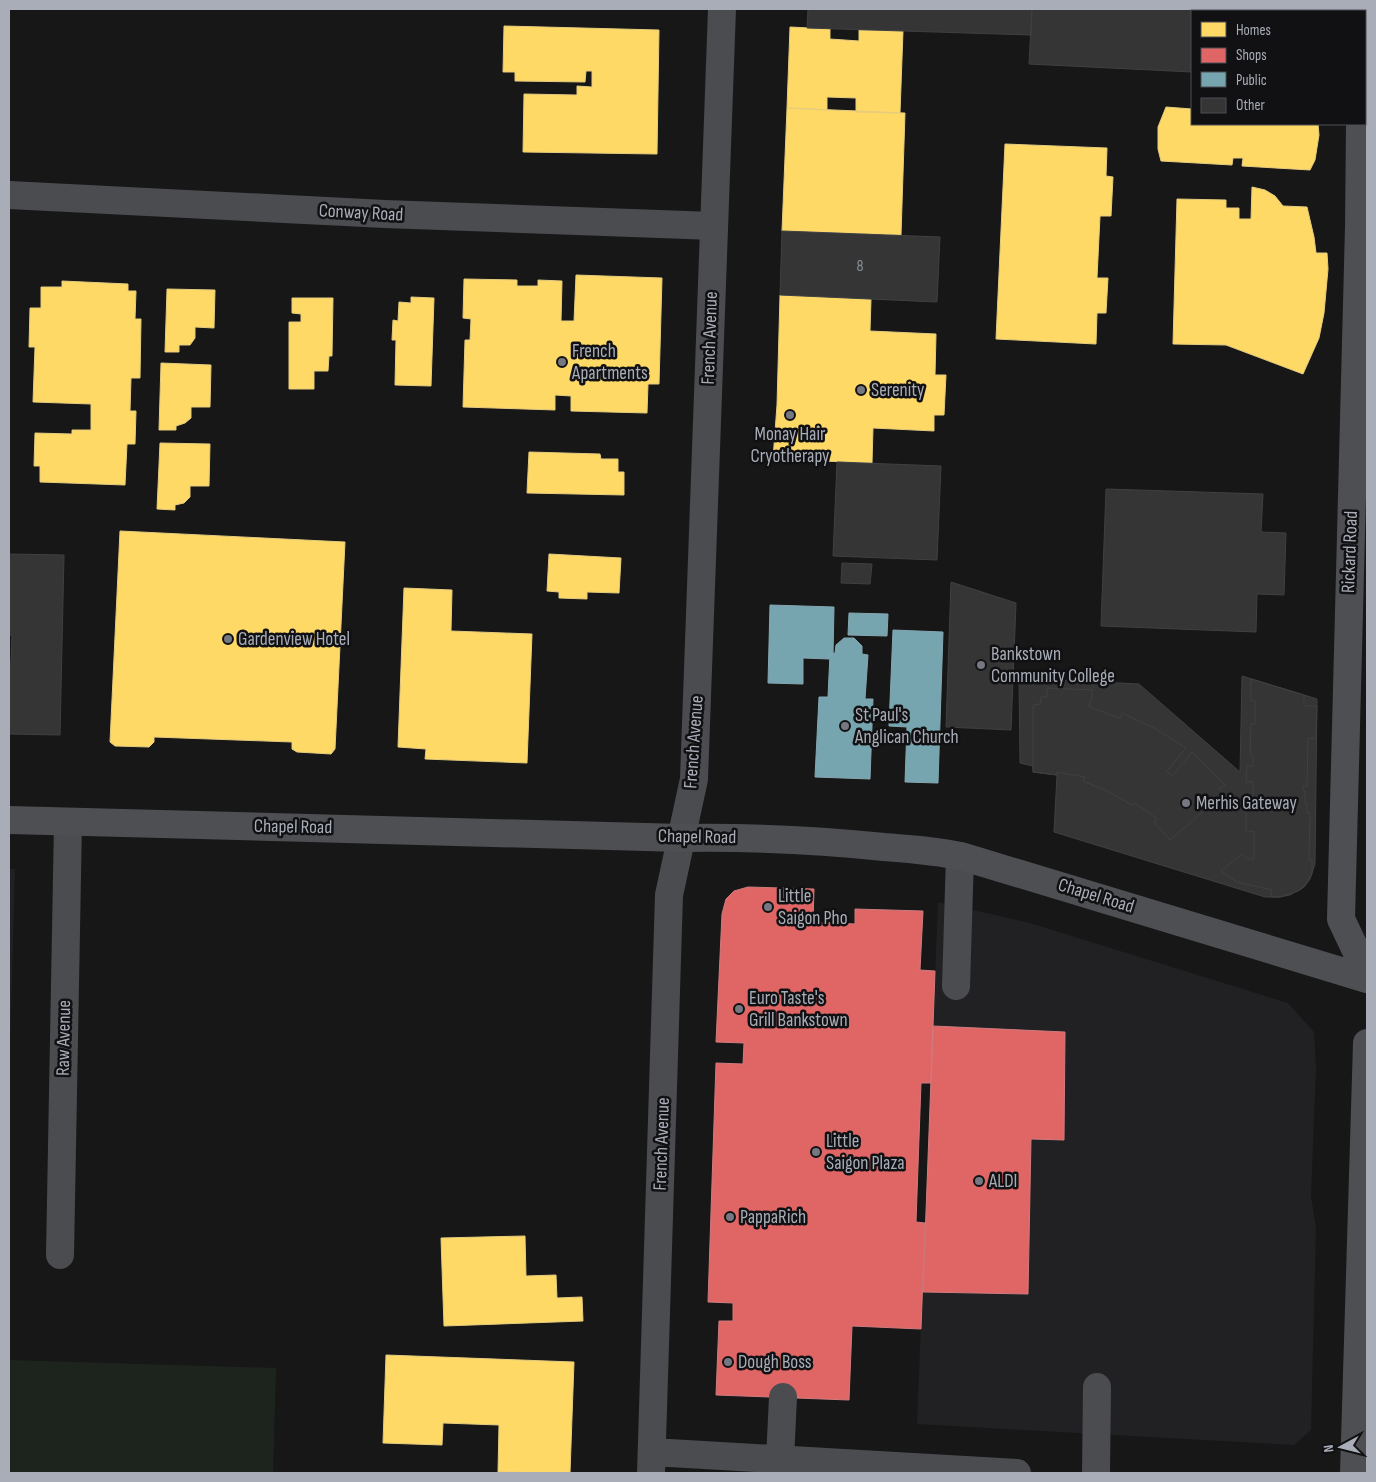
<svg xmlns="http://www.w3.org/2000/svg" width="1376" height="1482" font-family="'Sofia Sans Condensed',sans-serif">
  <style>
    .built { fill: #212123 }
    .green { fill: #1d241e }
    .homes { fill: #ffd966; stroke: #e5cc7f }
    .shops { fill: #e06666; stroke: #cf7b7f }
    .public { fill: #76a5af; stroke: #85a7b2 }
    .building { fill: #353536; stroke: #3f4043 }
    .lines { fill: none; stroke-linecap: round; stroke-linejoin: round }
    .minor { stroke: #4b4c50; stroke-width: 28 }
    .major { stroke: #4d4f52; stroke-width: 28 }
    .poi-dot { fill: #757880; stroke: #111113; stroke-width: 2 }
    .labels { text-anchor: middle; dominant-baseline: central; stroke-width: 5; stroke-linejoin: round; paint-order: stroke }
    .number-label { font-size: 16px; fill: #8b8f98 }
    .street-label { font-size: 19px; fill: #a8adb8; stroke: #111113 }
    .poi-label { font-size: 19px; fill: #a8adb8; stroke: #111113; text-anchor: start }
  </style>
  <rect width="100%" height="100%" fill="#171717"/>
  <!-- built -->
  <path class="built" d="M9 869H15L9 1087Z
    M938 902 1030 923 1288 1003 1314 1032 1316 1067 1311 1196 1316 1228 1311 1430 1294 1445 917 1424Z"/>
  <!-- green -->
  <path class="green" d="M9 1360 276 1368 273 1473H9Z"/>
  <!-- homes -->
  <path class="homes" d="M504 26 659 30 657 154 523 152 524 94 577 95V86L592 87V71H586L585 82 515 81V72H503Z
    M790 27 830 29V39L859 41V30L903 31 900 113 856 112V98L827 97V110L787 108Z
    M1166 107 1192 109V124H1318L1319 135 1315 160 1310 170 1242 166 1243 158H1233L1232 165 1161 161 1158 149V127Z
    M787 108 905 113 901 235 782 231Z
    M1005 144 1107 148 1106 176 1113 177 1111 216H1100L1097 278H1108L1106 313H1097L1096 344 996 339Z
    M1252 187 1265 190 1275 196 1283 206 1307 207 1314 237 1316 253H1327L1328 269 1324 313 1319 338 1303 374 1226 345 1173 344 1177 199 1226 200V208H1239V219H1251Z
    M576 275 662 278 659 384H648L647 413 571 411V396L555 395V410L463 407 465 340H470L471 319 463 318 464 279 517 280V286H538V280L562 281 561 321H574Z
    M62 281 128 284V291H136L135 319H141L140 378H131L130 411H136L135 444H127L125 485 40 482V466H34L35 433 72 434V430H91V404L33 402 35 347H29L30 308H41V287H62Z
    M167 289 215 290 214 328 195 327V338L190 345H179V352H165Z
    M780 295 871 299 870 331 936 334 935 375H946L944 415H934V431L873 428 872 463 773 459 777 405Z
    M411 297 434 298 431 386 395 385 396 340H392L393 320 398 321 399 302 411 303Z
    M292 298H333L332 356H329L328 371H314V389H289V322H301V314L292 313Z
    M161 363 211 365 210 407H191V418L185 423 176 426V430H159Z
    M160 443 210 444 209 486H190V497L184 503 175 505V510L157 509Z
    M529 452 600 454 601 459H618V472H624V495L527 493Z
    M120 531 345 542 335 749 331 754 297 752 292 749V742L154 737V742L149 747 115 746 110 742Z
    M549 554 621 558 619 593 587 592V599L559 598V592L547 591Z
    M404 588 452 590 451 631 532 634 527 763 425 759 426 749 398 747Z
    M525 1236 526 1276 556 1275 557 1298 582 1297 583 1321 444 1326 441 1238Z
    M386 1355 574 1362 570 1473 498 1472 499 1425 443 1423 442 1445 383 1443Z"/>
  <!-- shops -->
  <path class="shops" d="M748 887 814 889 813 922 855 924V909L923 911 920 970 935 971 931 1083H921L916 1222 925 1223 921 1329 852 1326 849 1400 716 1395 719 1321H733V1303L708 1302 716 1063 743 1064 744 1043 716 1042 722 914 726 899 734 891Z
    M933 1026 1065 1032 1064 1140 1031 1139 1028 1294 923 1292Z"/>
  <!-- public -->
  <path class="public" d="M770 605 834 607 833 654H830L829 659 803 658V684L768 683Z
    M849 613 888 614 887 636 848 635Z
    M893 630 943 632 938 783 905 782 907 727 889 726Z
    M844 638H854L862 646V654L868 655 865 699H873L870 779 815 777 819 697H828L830 654 835 653 836 645Z"/>
  <!-- building -->
  <path class="building" d="M808 9H1032L1031 35 807 28Z
    M1032 9H1281L1280 11H1192V72L1029 64Z
    M782 231 940 237 937 302 780 295Z
    M837 462 941 466 937 560 833 556Z
    M1106 489 1263 494 1261 532 1286 533 1284 595 1257 594 1256 632 1101 626Z
    M9 554 64 555 60 735 9 734V663H11L12 635H9Z
    M842 563 872 564 870 584 841 583Z
    M951 582 1016 603 1011 730 946 727Z
    M1242 676 1317 699 1315 864 1310 879 1304 887 1290 895 1280 897H1265L1054 832 1057 775 1033 772V766L1020 763 1019 678 1139 684 1240 772Z
    M1251 679 1304 695V706H1317L1316 739 1308 738 1307 786H1303V791H1305V804L1307 803V813H1310L1309 860H1312V874L1304 887 1298 891 1280 897H1271L1272 890 1237 882 1221 871 1242 854 1248 859H1254V831L1246 832V798L1253 799V782H1246L1247 766H1253V755L1250 754 1251 724H1255V701H1251Z
    M1047 688 1093 690 1089 707 1120 718 1122 713 1156 729 1186 748 1167 771 1172 776 1192 752 1225 785 1219 789 1224 794 1170 840 1154 822 1157 819 1146 810 1134 803 1132 805 1109 792 1083 781 1085 777 1057 772V775L1033 772V705L1040 704 1041 697H1047Z"/>
  <g class="lines">
    <!-- minor -->
    <path class="minor" d="M9 195 385 214 714 226
      M956 986 960 856
      M60 1255 68 822
      M652 1452 1017 1473
      M780 1460 783 1397
      M651 1473 669 895 694 779 722 9
      M1096 1473 1097 1387"/>
    <!-- major -->
    <path class="major" d="M1349 9V11
      M1360 124 1359 227 1341 919 1367 974
      M9 820 682 838C749 837 817 840 884 847 911 849 938 851 964 857L1367 979
      M1354 1473 1367 1043"/>
  </g>
  <!-- markers -->
  <g class="poi-dot">
    <circle cx="562" cy="362" r="5"/>
    <circle cx="861" cy="390" r="5"/>
    <circle cx="790" cy="415" r="5"/>
    <circle cx="228" cy="639" r="5"/>
    <circle cx="981" cy="665" r="5"/>
    <circle cx="845" cy="726" r="5"/>
    <circle cx="1186" cy="803" r="5"/>
    <circle cx="768" cy="907" r="5"/>
    <circle cx="739" cy="1009" r="5"/>
    <circle cx="816" cy="1152" r="5"/>
    <circle cx="979" cy="1181" r="5"/>
    <circle cx="730" cy="1217" r="5"/>
    <circle cx="728" cy="1362" r="5"/>
  </g>
  <g class="labels">
    <!-- number labels -->
    <g class="number-label">
      <text x="860" y="266">8</text>
    </g>
    <!-- street labels -->
    <g class="street-label">
      <text transform="translate(361 213) rotate(3)">Conway Road</text>
      <text transform="translate(710 338) rotate(-88)">French Avenue</text>
      <text transform="translate(1350 552) rotate(-88)">Rickard Road</text>
      <text transform="translate(694 742) rotate(-86)">French Avenue</text>
      <text transform="translate(293 827) rotate(1)">Chapel Road</text>
      <text transform="translate(697 837) rotate(1)">Chapel Road</text>
      <text transform="translate(1096 896) rotate(17)">Chapel Road</text>
      <text transform="translate(64 1038) rotate(-89)">Raw Avenue</text>
      <text transform="translate(662 1144) rotate(-88)">French Avenue</text>
    </g>
    <!-- poi labels -->
    <g class="poi-label">
      <text x="572" y="351">French<tspan x="572" dy="22">Apartments</tspan></text>
      <text x="871" y="390">Serenity</text>
      <text x="790" y="434" text-anchor="middle">Monay Hair<tspan x="790" dy="22">Cryotherapy</tspan></text>
      <text x="238" y="639">Gardenview Hotel</text>
      <text x="991" y="654">Bankstown<tspan x="991" dy="22">Community College</tspan></text>
      <text x="855" y="715">St Paul's<tspan x="855" dy="22">Anglican Church</tspan></text>
      <text x="1196" y="803">Merhis Gateway</text>
      <text x="778" y="896">Little<tspan x="778" dy="22">Saigon Pho</tspan></text>
      <text x="749" y="998">Euro Taste's<tspan x="749" dy="22">Grill Bankstown</tspan></text>
      <text x="826" y="1141">Little<tspan x="826" dy="22">Saigon Plaza</tspan></text>
      <text x="989" y="1181">ALDI</text>
      <text x="740" y="1217">PappaRich</text>
      <text x="738" y="1362">Dough Boss</text>
    </g>
  </g>
  <!-- border -->
  <rect width="1376" height="1482" fill="none" stroke="#a8adb8" stroke-width="20"/>
  <!-- legend -->
  <rect x="1191" y="10" width="175" height="115" fill="#111113" stroke="#4d4f55"/>
  <rect x="1201" y="22" width="25" height="15" fill="#ffd966" stroke="#4d4f55"/>
  <text x="1236" y="35" font-size="15" fill="#a8adb8">Homes</text>
  <rect x="1201" y="48" width="25" height="15" fill="#e06666" stroke="#4d4f55"/>
  <text x="1236" y="60" font-size="15" fill="#a8adb8">Shops</text>
  <rect x="1201" y="72" width="25" height="15" fill="#76a5af" stroke="#4d4f55"/>
  <text x="1236" y="85" font-size="15" fill="#a8adb8">Public</text>
  <rect x="1201" y="98" width="25" height="15" fill="#353536" stroke="#4d4f55"/>
  <text x="1236" y="110" font-size="15" fill="#a8adb8">Other</text>
  <!-- north arrow -->
  <g transform="translate(1341 1447) rotate(263)" stroke="#111113" stroke-width="4" paint-order="stroke">
  <path d="M0-4L9 19L0 12L-9 19Z" fill="#a8adb8"/>
  <text y="-8" font-size="14" font-weight="bold" text-anchor="middle" fill="#a8adb8">N</text>
  </g>
</svg>
